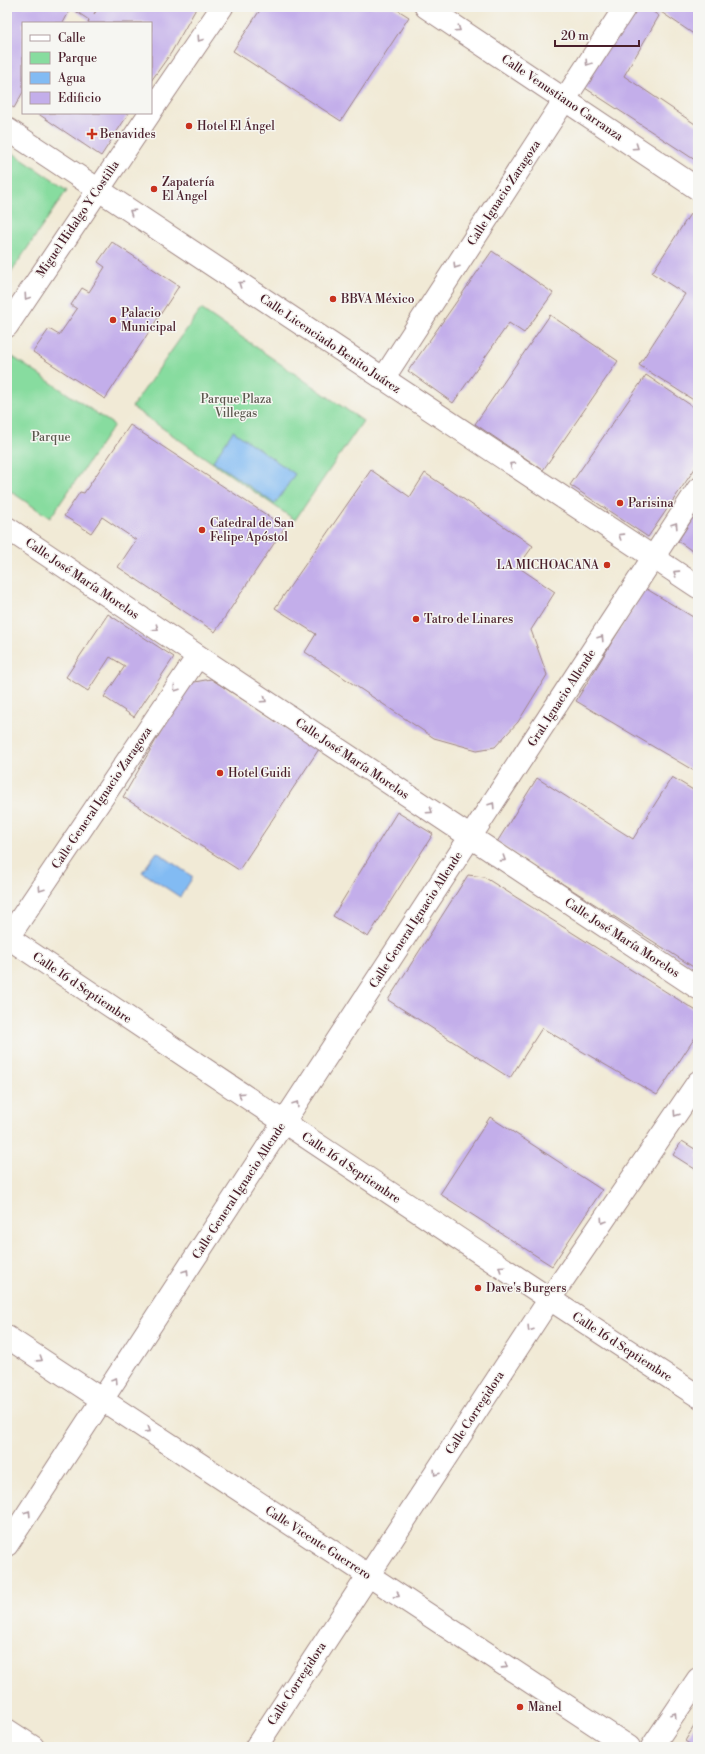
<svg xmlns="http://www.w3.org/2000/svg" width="705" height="1754" font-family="'Libre Bodoni',serif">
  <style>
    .green { fill: #87dc9f; stroke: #687e65 }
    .water { fill: #82bbf3; stroke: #666d8f }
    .building { fill: #c3aeea }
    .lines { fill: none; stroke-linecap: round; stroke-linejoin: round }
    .street-casing { stroke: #9e8480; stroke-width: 24 }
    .secondary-casing { stroke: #9e8480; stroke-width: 24 }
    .street { stroke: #fff; stroke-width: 22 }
    .secondary { stroke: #fff; stroke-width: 22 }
    .oneway { stroke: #ae9aa0 }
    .poi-dot { fill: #c8321e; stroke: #f6f6f2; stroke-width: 1.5 }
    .labels { text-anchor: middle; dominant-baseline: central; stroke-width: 3; stroke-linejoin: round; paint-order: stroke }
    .street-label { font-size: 12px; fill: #4a1f2b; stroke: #f6f6f2 }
    .poi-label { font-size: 12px; fill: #4a1f2b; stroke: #f6f6f2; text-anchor: start }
    .park-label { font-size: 12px; fill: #5c584e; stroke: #f6f6f2 }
  </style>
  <rect width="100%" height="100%" fill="#f6f6f2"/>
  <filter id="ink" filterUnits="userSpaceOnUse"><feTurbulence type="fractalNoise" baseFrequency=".025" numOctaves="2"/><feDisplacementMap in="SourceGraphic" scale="8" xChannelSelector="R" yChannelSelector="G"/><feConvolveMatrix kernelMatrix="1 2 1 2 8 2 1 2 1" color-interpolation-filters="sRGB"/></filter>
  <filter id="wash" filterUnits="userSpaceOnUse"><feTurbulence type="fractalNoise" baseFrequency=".012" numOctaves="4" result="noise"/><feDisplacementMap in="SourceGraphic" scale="16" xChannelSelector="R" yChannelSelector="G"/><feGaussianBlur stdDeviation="0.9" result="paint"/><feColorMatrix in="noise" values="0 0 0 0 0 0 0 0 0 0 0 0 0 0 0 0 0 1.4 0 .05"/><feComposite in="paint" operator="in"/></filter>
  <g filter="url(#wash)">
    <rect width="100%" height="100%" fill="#f1ead6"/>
    <!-- green -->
    <path class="green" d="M7 149 67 190 7 278Z
      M201 309 363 421 295 520 132 407Z
      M7 353 114 425 50 518 7 489Z"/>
    <!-- water -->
    <path class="water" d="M233 431 295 474 275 504 213 461Z
      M157 852 193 877 180 897 142 872Z"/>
    <g id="blocks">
      <!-- building -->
      <path class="building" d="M7 7H98L94 14 99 7H197L171 53 151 81V23H88L89 20 71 8 63 23H23V92L14 108 7 104Z
        M262 7H393L409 17 341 121 233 51Z
        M633 7H646L659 16 624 76 698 126V162L582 86Z
        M660 7H698V37L658 10Z
        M37 113H129L101 156Z
        M690 214 698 219V403L639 365 685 294 652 273Z
        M112 242 179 286 105 399 33 352 49 329 59 335 77 309 71 305 82 288 89 292 105 267 98 262Z
        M492 251 553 293 524 333 509 323 453 403 408 371Z
        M550 315 618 361 543 470 475 424Z
        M646 375 698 410V464L648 537 570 485Z
        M130 425 285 527 215 632 118 567 136 540 102 517 91 533 64 516 80 492 84 493Z
        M371 470 410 497 425 473 533 546 518 567 555 592 531 630 547 675 518 722 495 747 477 750 434 738 305 652 316 634 275 608Z
        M698 510V555L678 541Z
        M645 588 698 620V768L696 772 576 701Z
        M108 614 174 657 134 717 104 697 125 666 110 657 88 691 66 677Z
        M211 679 319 749 239 870 123 797 189 683Z
        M672 777 698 793V970L497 842 537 778 633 839Z
        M397 812 433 834 368 937 333 916Z
        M468 875 484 877 698 1012V1033L657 1095 542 1028 510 1078 388 1000Z
        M490 1117 602 1190 552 1266 440 1194Z
        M682 1141 698 1151V1171L673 1155Z
        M698 1720V1747H694L685 1741Z"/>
    </g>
  </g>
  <g filter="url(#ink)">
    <use href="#blocks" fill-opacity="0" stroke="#9e8480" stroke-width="1"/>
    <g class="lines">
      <defs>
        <path id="street" d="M426 7 698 189
          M7 129 698 587
          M383 379 625 7
          M7 528 198 656 698 988
          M7 937C237 1090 466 1246 698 1396
          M7 939 198 656
          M7 1337 629 1747
          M7 1545 698 489
          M7 1730 33 1747
          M256 1747 549 1300 698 1082
          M652 1747 698 1679"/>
        <path id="secondary" d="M151 111 222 7
          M7 326 150 113"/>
      </defs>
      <!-- street casing -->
      <use href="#street" class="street-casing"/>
      <!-- secondary casing -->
      <use href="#secondary" class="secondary-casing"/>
      <!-- street -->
      <use href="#street" class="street"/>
      <!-- secondary -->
      <use href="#secondary" class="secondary"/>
    </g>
    <!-- one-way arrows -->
    <defs><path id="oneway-chevron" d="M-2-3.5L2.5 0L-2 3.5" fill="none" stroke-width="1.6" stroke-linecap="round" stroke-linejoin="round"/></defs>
    <g class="oneway">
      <use href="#oneway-chevron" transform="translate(458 29) rotate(34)"/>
      <use href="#oneway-chevron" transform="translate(200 39) rotate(124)"/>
      <use href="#oneway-chevron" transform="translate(588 63) rotate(123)"/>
      <use href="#oneway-chevron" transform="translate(636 147) rotate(34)"/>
      <use href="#oneway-chevron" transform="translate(132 212) rotate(-146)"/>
      <use href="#oneway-chevron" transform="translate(456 266) rotate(123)"/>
      <use href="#oneway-chevron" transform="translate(241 284) rotate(-146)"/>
      <use href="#oneway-chevron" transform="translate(27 297) rotate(124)"/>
      <use href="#oneway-chevron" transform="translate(512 465) rotate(-147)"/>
      <use href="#oneway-chevron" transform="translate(675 525) rotate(-57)"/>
      <use href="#oneway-chevron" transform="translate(621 536) rotate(-147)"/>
      <use href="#oneway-chevron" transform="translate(676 573) rotate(-147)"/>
      <use href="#oneway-chevron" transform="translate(156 628) rotate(34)"/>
      <use href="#oneway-chevron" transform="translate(601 638) rotate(-57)"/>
      <use href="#oneway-chevron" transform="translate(176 689) rotate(124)"/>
      <use href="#oneway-chevron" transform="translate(264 700) rotate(34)"/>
      <use href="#oneway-chevron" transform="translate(492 805) rotate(-57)"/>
      <use href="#oneway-chevron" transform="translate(430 811) rotate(34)"/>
      <use href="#oneway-chevron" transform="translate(503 859) rotate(33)"/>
      <use href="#oneway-chevron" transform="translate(41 889) rotate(124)"/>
      <use href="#oneway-chevron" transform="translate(241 1095) rotate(-146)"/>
      <use href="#oneway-chevron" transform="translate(296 1104) rotate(-57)"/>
      <use href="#oneway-chevron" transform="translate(676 1114) rotate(124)"/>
      <use href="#oneway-chevron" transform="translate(603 1221) rotate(124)"/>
      <use href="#oneway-chevron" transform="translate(501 1268) rotate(-146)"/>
      <use href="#oneway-chevron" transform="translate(186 1272) rotate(-57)"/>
      <use href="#oneway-chevron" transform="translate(530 1329) rotate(123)"/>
      <use href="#oneway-chevron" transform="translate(40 1359) rotate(33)"/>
      <use href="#oneway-chevron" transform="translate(115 1380) rotate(-57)"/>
      <use href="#oneway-chevron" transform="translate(148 1430) rotate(33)"/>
      <use href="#oneway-chevron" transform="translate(436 1473) rotate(123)"/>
      <use href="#oneway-chevron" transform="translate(28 1513) rotate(-57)"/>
      <use href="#oneway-chevron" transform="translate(397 1595) rotate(33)"/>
      <use href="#oneway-chevron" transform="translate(505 1666) rotate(33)"/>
      <use href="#oneway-chevron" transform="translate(674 1715) rotate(-56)"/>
    </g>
  </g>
  <!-- markers -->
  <g class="poi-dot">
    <circle cx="189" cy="126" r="4"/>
    <path d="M90 128h4v4h4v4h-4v4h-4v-4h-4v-4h4z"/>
    <circle cx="154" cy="189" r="4"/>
    <circle cx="333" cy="299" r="4"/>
    <circle cx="113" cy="320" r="4"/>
    <circle cx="620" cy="503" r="4"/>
    <circle cx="202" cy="530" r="4"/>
    <circle cx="607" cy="565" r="4"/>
    <circle cx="416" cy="619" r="4"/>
    <circle cx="220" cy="773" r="4"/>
    <circle cx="478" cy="1288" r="4"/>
    <circle cx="520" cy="1707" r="4"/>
  </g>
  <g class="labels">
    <!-- street labels -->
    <g class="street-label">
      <text transform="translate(562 98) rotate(34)">Calle Venustiano Carranza</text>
      <text transform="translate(504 193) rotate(-57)">Calle Ignacio Zaragoza</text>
      <text transform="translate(78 219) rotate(-56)">Miguel Hidalgo Y Costilla</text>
      <text transform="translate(330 344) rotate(34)">Calle Licenciado Benito Juárez</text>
      <text transform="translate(82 579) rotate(34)">Calle José María Morelos</text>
      <text transform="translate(562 698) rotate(-57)">Gral. Ignacio Allende</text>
      <text transform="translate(352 759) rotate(34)">Calle José María Morelos</text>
      <text transform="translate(102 798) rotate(-56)">Calle General Ignacio Zaragoza</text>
      <text transform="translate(416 920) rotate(-57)">Calle General Ignacio Allende</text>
      <text transform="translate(622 938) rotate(33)">Calle José María Morelos</text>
      <text transform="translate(82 988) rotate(34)">Calle 16 d Septiembre</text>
      <text transform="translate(351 1168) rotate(34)">Calle 16 d Septiembre</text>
      <text transform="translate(239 1191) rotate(-57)">Calle General Ignacio Allende</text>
      <text transform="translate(622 1347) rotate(33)">Calle 16 d Septiembre</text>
      <text transform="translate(475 1413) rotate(-57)">Calle Corregidora</text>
      <text transform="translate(318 1543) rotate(33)">Calle Vicente Guerrero</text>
      <text transform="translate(297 1684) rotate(-57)">Calle Corregidora</text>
    </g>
    <!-- poi labels -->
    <g class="poi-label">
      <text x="197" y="126">Hotel El Ángel</text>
      <text x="100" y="134">Benavides</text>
      <text x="162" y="182">Zapatería<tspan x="162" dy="14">El Angel</tspan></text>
      <text x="341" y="299">BBVA México</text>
      <text x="121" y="313">Palacio<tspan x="121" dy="14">Municipal</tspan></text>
      <text x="628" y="503">Parisina</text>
      <text x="210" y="523">Catedral de San<tspan x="210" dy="14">Felipe Apóstol</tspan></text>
      <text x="599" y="565" text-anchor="end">LA MICHOACANA</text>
      <text x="424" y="619">Tatro de Linares</text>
      <text x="228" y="773">Hotel Guidi</text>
      <text x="486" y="1288">Dave's Burgers</text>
      <text x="528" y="1707">Manel</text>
    </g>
    <!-- park labels -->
    <g class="park-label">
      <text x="236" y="399">Parque Plaza<tspan x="236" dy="14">Villegas</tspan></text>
      <text x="51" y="437">Parque</text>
    </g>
  </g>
  <!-- margin -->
  <rect width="705" height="1754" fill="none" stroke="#f6f6f2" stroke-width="24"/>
  <!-- legend -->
  <rect x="22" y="22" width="130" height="92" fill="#f6f6f2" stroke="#b1a0a2"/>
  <rect x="30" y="35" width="20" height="6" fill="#ffffff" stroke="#b1a0a2"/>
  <text x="58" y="42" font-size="12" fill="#4a1f2b">Calle</text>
  <rect x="30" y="52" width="20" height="12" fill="#87dc9f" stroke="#b1a0a2"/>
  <text x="58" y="62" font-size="12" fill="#4a1f2b">Parque</text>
  <rect x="30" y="72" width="20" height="12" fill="#82bbf3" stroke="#b1a0a2"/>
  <text x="58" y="82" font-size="12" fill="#4a1f2b">Agua</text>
  <rect x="30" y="92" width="20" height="12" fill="#c3aeea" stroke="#b1a0a2"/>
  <text x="58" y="102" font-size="12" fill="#4a1f2b">Edificio</text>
  <!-- scale -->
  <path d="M555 40v6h84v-6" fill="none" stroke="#4a1f2b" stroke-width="2"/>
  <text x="561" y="40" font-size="12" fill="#4a1f2b" stroke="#f6f6f2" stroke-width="3" paint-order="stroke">20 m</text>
</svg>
